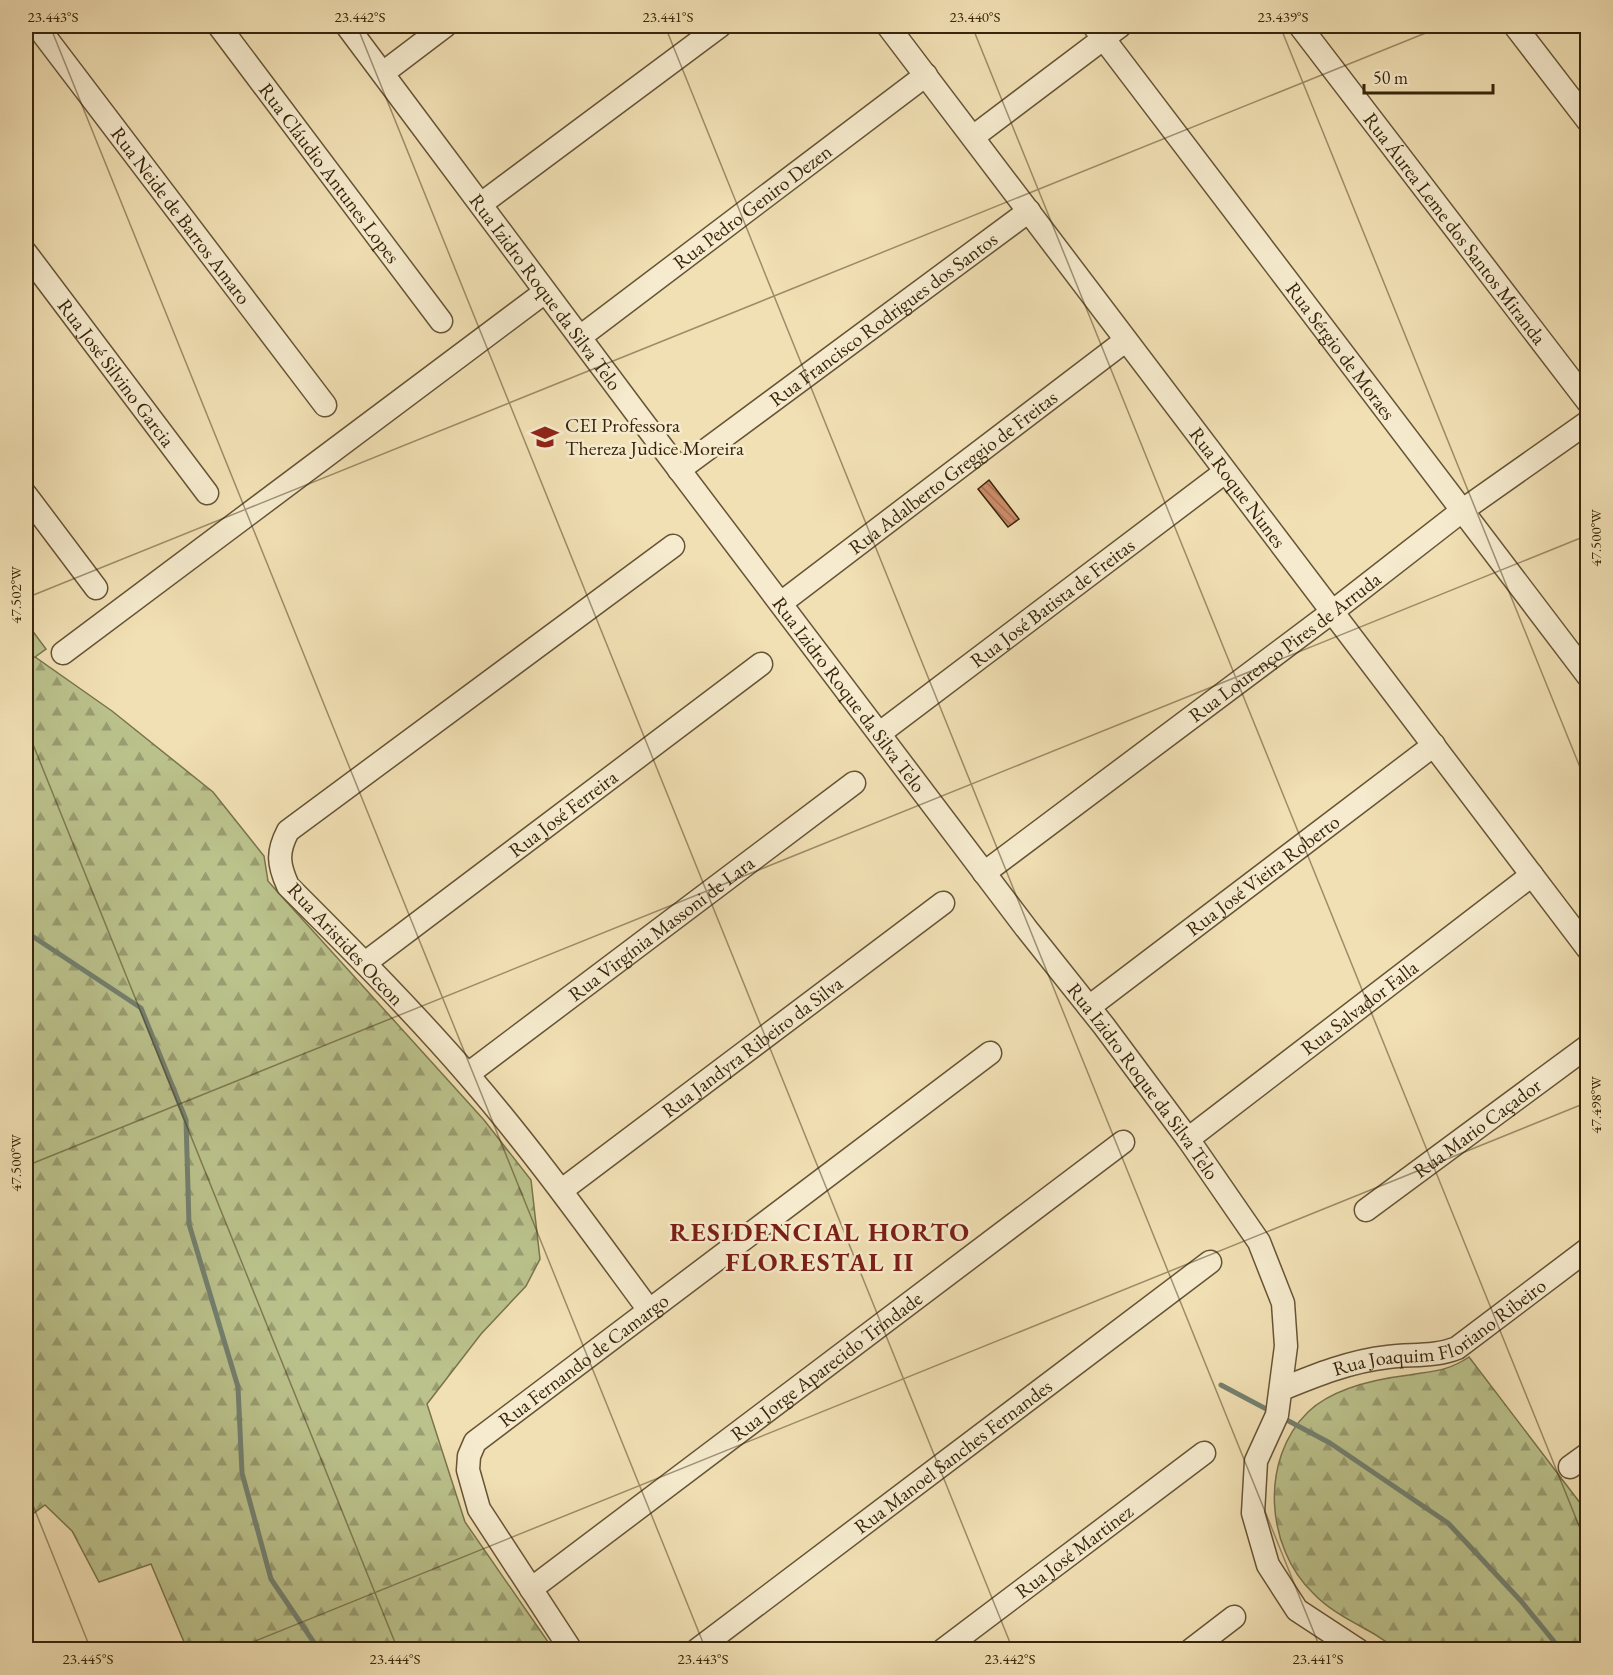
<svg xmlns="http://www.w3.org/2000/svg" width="1613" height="1675" font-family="'EB Garamond',serif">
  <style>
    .forest { fill: url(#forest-firs); stroke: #79744c; stroke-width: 1.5 }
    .park { fill: url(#park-tufts); stroke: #79744c; stroke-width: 1.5 }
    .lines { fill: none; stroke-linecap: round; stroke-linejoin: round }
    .stream { stroke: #73806f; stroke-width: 5 }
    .building { fill: url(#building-back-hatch); stroke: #37250b; stroke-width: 1.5 }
    .minor-casing { stroke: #665435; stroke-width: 25 }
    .minor { stroke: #f6ebce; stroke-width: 22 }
    .ticks { fill: none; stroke: #37250b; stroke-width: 1.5; stroke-opacity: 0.45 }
    .labels { text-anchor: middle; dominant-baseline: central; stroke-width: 5; stroke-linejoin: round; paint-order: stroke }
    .street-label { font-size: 20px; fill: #37250b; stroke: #f6ebce }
    .poi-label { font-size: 20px; fill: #37250b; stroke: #f6ebce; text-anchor: start }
    .district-label { font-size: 26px; font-weight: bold; letter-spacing: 1.5px; fill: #7a1f14; stroke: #f6ebce }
    .neatline { fill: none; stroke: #37250b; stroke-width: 2 }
    .ticks-label { font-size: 15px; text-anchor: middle; fill: #37250b }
  </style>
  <defs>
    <pattern id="forest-firs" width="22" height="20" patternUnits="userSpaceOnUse" patternTransform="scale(1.5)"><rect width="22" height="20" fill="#bbc28c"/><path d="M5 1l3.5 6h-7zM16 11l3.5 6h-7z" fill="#999d71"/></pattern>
    <pattern id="park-tufts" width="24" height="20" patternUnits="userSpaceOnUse" patternTransform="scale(1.5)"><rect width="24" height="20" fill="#bbc28c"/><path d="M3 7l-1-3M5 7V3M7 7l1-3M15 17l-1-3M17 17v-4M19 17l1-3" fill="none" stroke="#999d71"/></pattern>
    <pattern id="building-back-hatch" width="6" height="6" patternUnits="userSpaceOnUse" patternTransform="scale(1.5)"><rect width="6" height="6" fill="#cd8c69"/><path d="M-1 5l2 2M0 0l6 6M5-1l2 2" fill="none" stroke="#a77255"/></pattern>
  </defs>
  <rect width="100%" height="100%" fill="#f1e0b4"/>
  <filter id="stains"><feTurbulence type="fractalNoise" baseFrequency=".00333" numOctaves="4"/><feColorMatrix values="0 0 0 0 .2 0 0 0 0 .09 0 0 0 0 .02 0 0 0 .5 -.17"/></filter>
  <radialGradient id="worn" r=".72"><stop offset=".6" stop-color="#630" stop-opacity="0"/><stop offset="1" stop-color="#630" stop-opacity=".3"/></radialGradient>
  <!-- forest -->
  <path class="forest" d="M26 657H35L112 711 213 792 264 856 268 881 275 889 484 1120 531 1180 540 1259 526 1286 481 1334 427 1404 465 1522 553 1649H187L151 1564 99 1582 72 1531 45 1505 26 1519Z
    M1469 1357 1587 1512V1649C1542 1650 1496 1650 1451 1650 1439 1650 1411 1652 1401 1649 1390 1646 1379 1636 1369 1631 1349 1620 1329 1610 1313 1593 1266 1548 1259 1460 1308 1412 1333 1388 1376 1379 1409 1375 1434 1371 1448 1371 1469 1357Z"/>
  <!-- park -->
  <path class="park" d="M26 622 46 649 35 657H26Z"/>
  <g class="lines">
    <!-- stream -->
    <path class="stream" d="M26 932 141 1008 186 1120 189 1224 238 1387 242 1473 271 1579 319 1650
      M1221 1385 1272 1412
      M1283 1418 1330 1443 1448 1523 1521 1601 1561 1650"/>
  </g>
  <!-- building -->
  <path class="building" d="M989 480 1019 519 1008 527 978 489Z"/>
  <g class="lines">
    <defs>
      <g id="minor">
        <path id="s1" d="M37 26 325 405"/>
        <path id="s2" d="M219 26 441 321"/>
        <path id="s3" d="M347 26 637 414 1026 928 1104 1026 1188 1139 1259 1242 1283 1303 1286 1346 1277 1415 1256 1461 1253 1513 1268 1565 1297 1610 1358 1650"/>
        <path id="s4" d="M888 26 1588 949"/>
        <path id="s5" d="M1094 26 1588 676"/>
        <path id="s6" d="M1300 26 1588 402"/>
        <path d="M1515 26 1588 121"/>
        <path d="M383 73 445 26"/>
        <path d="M973 137 1120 26"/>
        <path d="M481 204 720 26"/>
        <path id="s7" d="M26 253 207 493"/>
        <path id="s8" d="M580 337 926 75"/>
        <path id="s9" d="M679 470 1029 211"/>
        <path d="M26 495 96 588"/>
        <path id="s10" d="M781 603 1125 341"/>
        <path d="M63 653 545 292"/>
        <path id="s11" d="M880 733 1225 472"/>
        <path id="s12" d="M984 873 1332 612 1463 510 1588 422"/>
        <path id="s13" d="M365 963 761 664"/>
        <path id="s14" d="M1089 1007 1434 745"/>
        <path id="s15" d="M468 1074 854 783"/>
        <path id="s16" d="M1188 1139 1532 875"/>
        <path id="s17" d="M562 1190 943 903"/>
        <path id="s18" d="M1366 1210 1588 1046"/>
        <path d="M649 1310C590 1230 533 1150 468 1075 411 1009 349 947 288 886 278 864 277 852 288 831L673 546"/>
        <path id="s19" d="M1282 1389C1316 1375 1351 1361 1388 1357 1411 1354 1435 1357 1457 1348L1588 1249"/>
        <path d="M1570 1467 1588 1454"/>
        <path id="s20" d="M531 1589 1123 1142"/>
        <path id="s21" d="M571 1650 479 1509 468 1470 469 1456 475 1442 990 1053"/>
        <path id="s22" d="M697 1650 1210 1262"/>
        <path id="s23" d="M943 1650 1204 1453"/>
        <path d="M1191 1650 1234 1617"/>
      </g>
    </defs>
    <!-- minor casing -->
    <use href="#minor" class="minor-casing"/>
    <!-- minor -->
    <use href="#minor" class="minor"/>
  </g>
  <!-- ticks -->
  <path class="ticks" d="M50 26 706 1650M357 26 1013 1650M665 26 1321 1650M972 26 1588 1548M1280 26 1588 787M26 31 39 26M26 598 1443 26M26 727 398 1650M26 1166 1588 535M26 1488 91 1650M233 1650 1588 1102"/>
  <!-- icons -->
  <defs>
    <symbol id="school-bare" viewBox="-9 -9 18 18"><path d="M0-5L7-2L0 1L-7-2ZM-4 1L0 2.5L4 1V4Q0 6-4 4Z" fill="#8f2418" stroke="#f6ebce" stroke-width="2.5" paint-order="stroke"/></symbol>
  </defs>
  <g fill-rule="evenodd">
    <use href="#school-bare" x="526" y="418" width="38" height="38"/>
  </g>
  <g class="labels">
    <!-- street labels -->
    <g class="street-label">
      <text stroke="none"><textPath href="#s2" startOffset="184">Rua Cláudio Antunes Lopes</textPath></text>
      <text stroke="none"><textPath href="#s8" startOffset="216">Rua Pedro Geniro Dezen</textPath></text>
      <text stroke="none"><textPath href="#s1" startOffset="238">Rua Neide de Barros Amaro</textPath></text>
      <text stroke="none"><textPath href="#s6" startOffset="255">Rua Áurea Leme dos Santos Miranda</textPath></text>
      <text stroke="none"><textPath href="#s3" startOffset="332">Rua Izidro Roque da Silva Telo</textPath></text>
      <text stroke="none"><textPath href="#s9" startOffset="254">Rua Francisco Rodrigues dos Santos</textPath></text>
      <text stroke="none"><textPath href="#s5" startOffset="408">Rua Sérgio de Moraes</textPath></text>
      <text stroke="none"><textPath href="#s7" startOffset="150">Rua José Silvino Garcia</textPath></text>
      <text stroke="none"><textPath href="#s10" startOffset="216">Rua Adalberto Greggio de Freitas</textPath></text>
      <text stroke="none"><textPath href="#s4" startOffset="579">Rua Roque Nunes</textPath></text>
      <text stroke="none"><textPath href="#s11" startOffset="216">Rua José Batista de Freitas</textPath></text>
      <text stroke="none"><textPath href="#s12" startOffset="376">Rua Lourenço Pires de Arruda</textPath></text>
      <text stroke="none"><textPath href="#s3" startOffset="836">Rua Izidro Roque da Silva Telo</textPath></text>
      <text stroke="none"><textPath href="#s13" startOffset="248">Rua José Ferreira</textPath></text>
      <text stroke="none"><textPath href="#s14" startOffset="218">Rua José Vieira Roberto</textPath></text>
      <text stroke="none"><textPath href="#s15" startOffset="242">Rua Virgínia Massoni de Lara</textPath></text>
      <text transform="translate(346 944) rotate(47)">Rua Aristides Occon</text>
      <text stroke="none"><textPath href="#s16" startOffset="216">Rua Salvador Falla</textPath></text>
      <text stroke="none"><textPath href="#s17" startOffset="238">Rua Jandyra Ribeiro da Silva</textPath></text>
      <text stroke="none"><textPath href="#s3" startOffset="1322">Rua Izidro Roque da Silva Telo</textPath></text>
      <text stroke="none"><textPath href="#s18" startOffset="138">Rua Mario Caçador</textPath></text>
      <text stroke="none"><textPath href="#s19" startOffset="172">Rua Joaquim Floriano Ribeiro</textPath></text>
      <text stroke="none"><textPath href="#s21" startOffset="374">Rua Fernando de Camargo</textPath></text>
      <text stroke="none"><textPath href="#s20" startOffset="370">Rua Jorge Aparecido Trindade</textPath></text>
      <text stroke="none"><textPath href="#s22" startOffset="321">Rua Manoel Sanches Fernandes</textPath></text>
      <text stroke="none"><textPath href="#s23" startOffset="164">Rua José Martinez</textPath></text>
    </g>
    <!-- poi labels -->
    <g class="poi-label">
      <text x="565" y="425">CEI Professora<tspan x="565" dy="23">Thereza Judice Moreira</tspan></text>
    </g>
    <!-- district labels -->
    <g class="district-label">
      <text x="820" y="1232">RESIDENCIAL HORTO<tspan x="820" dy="30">FLORESTAL II</tspan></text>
    </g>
  </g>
  <!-- margin -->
  <rect width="1613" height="1675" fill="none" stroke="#f1e0b4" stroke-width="66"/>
  <!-- scale -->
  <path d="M1364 84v9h129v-9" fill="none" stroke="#37250b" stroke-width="3"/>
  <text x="1373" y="84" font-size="18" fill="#37250b" stroke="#f6ebce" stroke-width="4.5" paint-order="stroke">50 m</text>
  <rect x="33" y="33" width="1547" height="1609" class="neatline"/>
  <g class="ticks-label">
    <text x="53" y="22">23.443°S</text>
    <text x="360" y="22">23.442°S</text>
    <text x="668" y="22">23.441°S</text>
    <text x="975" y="22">23.440°S</text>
    <text x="1283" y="22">23.439°S</text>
    <text transform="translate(1596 538) rotate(-90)" y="5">47.500°W</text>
    <text transform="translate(16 595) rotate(-90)" y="5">47.502°W</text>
    <text transform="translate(1596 1105) rotate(-90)" y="5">47.498°W</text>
    <text transform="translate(16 1163) rotate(-90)" y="5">47.500°W</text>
    <text x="88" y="1664">23.445°S</text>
    <text x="395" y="1664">23.444°S</text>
    <text x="703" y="1664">23.443°S</text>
    <text x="1010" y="1664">23.442°S</text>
    <text x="1318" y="1664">23.441°S</text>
  </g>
  <rect width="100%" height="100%" filter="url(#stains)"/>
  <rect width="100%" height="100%" fill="url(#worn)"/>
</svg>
